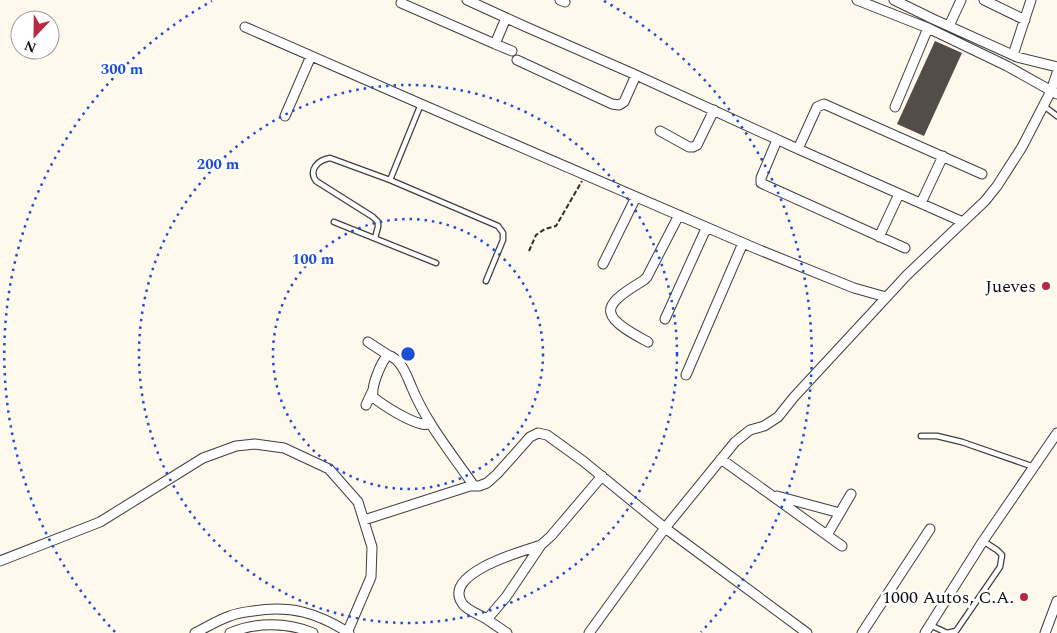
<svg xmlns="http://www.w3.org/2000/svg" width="1057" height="633" font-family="Spectral,serif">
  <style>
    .building { fill: #544c49 }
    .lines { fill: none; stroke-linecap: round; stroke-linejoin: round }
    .lane-casing { stroke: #3f3f3f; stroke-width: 7 }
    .street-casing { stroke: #3f3f3f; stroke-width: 11 }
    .path { stroke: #2e2e2e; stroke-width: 2; stroke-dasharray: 5 2.5; stroke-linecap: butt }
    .lane { stroke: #fff; stroke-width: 4.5 }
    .street { stroke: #fff; stroke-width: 9 }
    .ring { fill: none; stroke: #1d4ed8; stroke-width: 2.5; stroke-dasharray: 2.5 5 }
    .poi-dot { fill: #b82841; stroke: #fff; stroke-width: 2 }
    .labels { text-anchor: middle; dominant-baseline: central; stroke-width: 5; stroke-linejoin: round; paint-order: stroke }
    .poi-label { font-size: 18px; fill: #0c0c0c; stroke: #fff; text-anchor: end }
    .centre { fill: #1d4ed8; stroke: #fff; stroke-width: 2.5 }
    .ring-label { font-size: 15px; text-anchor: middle; font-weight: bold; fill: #1d4ed8; stroke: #fff; stroke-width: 5; stroke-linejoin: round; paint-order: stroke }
  </style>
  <rect width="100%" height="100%" fill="#fff8ec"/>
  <!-- building -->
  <path class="building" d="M935 41 962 53 924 136 897 124Z"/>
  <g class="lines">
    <defs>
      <path id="lane" d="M1044 106 1057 116
        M390 180 498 226 503 233V240L486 281
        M334 222 436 263
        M375 238 378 227V222L373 217 316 181C308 170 318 160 330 158L390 180 421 104
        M921 436H937L962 442 1034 467
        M930 625 947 633 956 631 1000 567 1002 555 997 550 983 541"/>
      <path id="street" d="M467 0 524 26 636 75 798 149 963 222
        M560 0 565 2
        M857 0 928 28 1007 66 1057 94
        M894 0 933 19 1017 57 1057 67
        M984 0 1025 20
        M401 3 495 44 506 18
        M949 26 961 0
        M245 27 421 104 757 249 854 288 886 297
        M495 44 512 51
        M1013 55 1031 0
        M517 60 612 104 619 105 624 102 636 75
        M895 107 928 28
        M285 116 311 56
        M660 131 689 147H693L697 145 714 110
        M777 140 761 178V183L905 248
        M798 149 817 107 824 104 982 174
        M921 203 943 156
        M879 237 899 194
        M603 264 636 197
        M665 319 704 233 708 228
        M368 342 388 355
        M648 342C639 337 613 324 611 313 609 307 614 302 617 299 625 291 635 286 644 280L647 277 679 215
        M686 375 743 243
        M366 405 372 392
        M430 424C427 424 424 425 422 424 408 421 384 406 373 397 371 386 381 362 388 355 401 359 407 376 412 388 427 424 452 454 474 486
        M721 459 842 546
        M777 496 840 513
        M364 520 470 486H479L487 483 497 474 530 437 538 433 547 435 583 461 665 528 589 633
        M827 535 851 494
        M541 545C523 551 442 573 462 603 466 610 478 614 485 618L489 617 506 597 541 545 551 536 602 476
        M0 561 100 522 203 458 236 446 255 444 284 448 329 469 358 502 372 547 371 577 347 633
        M485 618 507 633
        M195 633C207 627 218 620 230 616 237 613 246 612 253 611 291 605 318 613 349 633
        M230 633C256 622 287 622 313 633
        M807 633 665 528 735 442 750 430 764 426 778 417 794 397 907 275 985 201 997 186 1022 147 1051 91 1057 73
        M862 633 930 529
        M925 633 983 541 1057 433
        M1045 633 1057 601"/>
    </defs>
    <!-- lane casing -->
    <use href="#lane" class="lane-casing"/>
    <!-- street casing -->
    <use href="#street" class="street-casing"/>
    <!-- path -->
    <path class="path" d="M529 251 536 235 545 229 556 226 582 181"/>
    <!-- lane -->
    <use href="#lane" class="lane"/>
    <!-- street -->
    <use href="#street" class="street"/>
  </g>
  <!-- distance rings -->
  <g class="ring">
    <circle cx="408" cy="354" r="135"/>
    <circle cx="408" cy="354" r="269"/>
    <path d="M115 632A404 404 0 0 1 212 1M604 1A404 404 0 0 1 701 632"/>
  </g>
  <!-- markers -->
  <g class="poi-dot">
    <circle cx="1046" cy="286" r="5"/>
    <circle cx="1024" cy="597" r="5"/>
  </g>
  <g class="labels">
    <!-- poi labels -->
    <g class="poi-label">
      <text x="1036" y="286">Jueves</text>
      <text x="1014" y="597">1000 Autos, C.A.</text>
    </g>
  </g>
  <circle cx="408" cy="354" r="8" class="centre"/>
  <g class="ring-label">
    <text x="122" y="74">300 m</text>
    <text x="218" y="169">200 m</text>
    <text x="313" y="264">100 m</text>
  </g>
  <!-- north arrow -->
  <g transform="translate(35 35) rotate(202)"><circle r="24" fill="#ffffff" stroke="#9e9e9e"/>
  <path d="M0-4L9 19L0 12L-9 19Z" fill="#b82841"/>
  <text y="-8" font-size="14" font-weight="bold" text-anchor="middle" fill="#0c0c0c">N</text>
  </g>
</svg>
